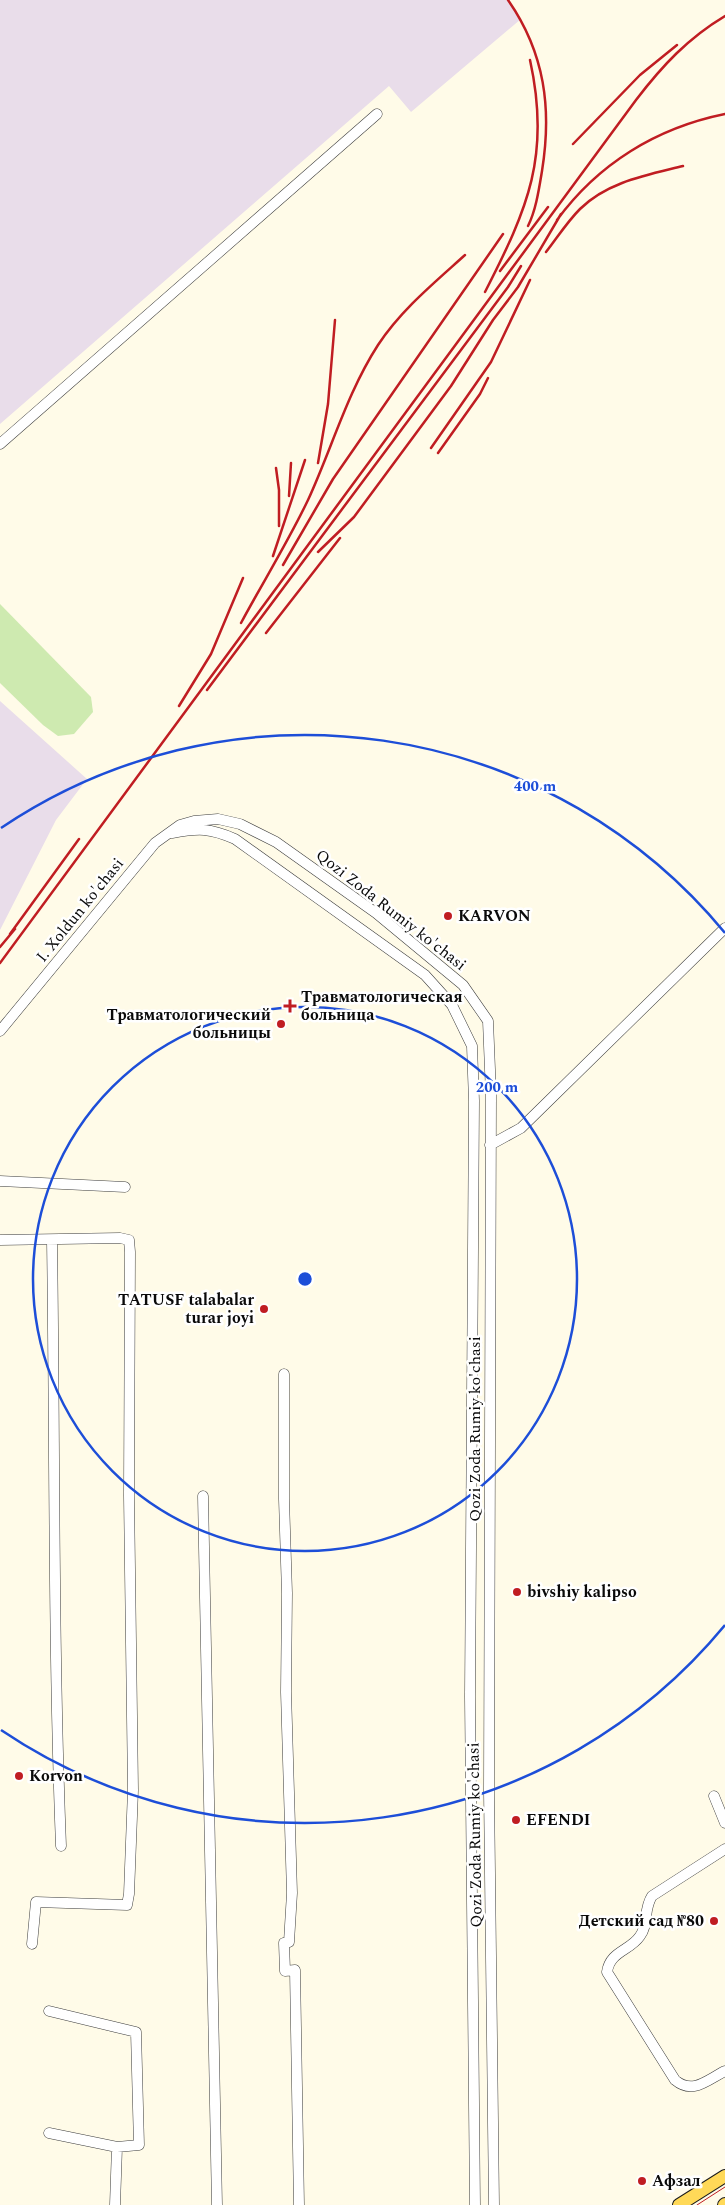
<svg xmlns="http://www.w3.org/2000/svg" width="725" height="2205" font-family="Spectral,serif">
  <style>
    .industrial { fill: #e9ddea }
    .green { fill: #ceeab0 }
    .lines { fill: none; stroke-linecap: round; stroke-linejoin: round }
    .minor-casing { stroke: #3d3d3d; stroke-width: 11 }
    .major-casing { stroke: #1b1b1b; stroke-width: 14 }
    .minor { stroke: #fff; stroke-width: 10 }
    .major { stroke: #ffd958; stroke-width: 12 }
    .tram { stroke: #c01d22; stroke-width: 1 }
    .rail { stroke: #c01d22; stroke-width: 2.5 }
    .ring { fill: none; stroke: #1d4ed8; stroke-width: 2.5 }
    .poi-dot { fill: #c01d22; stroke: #fff; stroke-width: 2 }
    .labels { text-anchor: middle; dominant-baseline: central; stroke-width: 5; stroke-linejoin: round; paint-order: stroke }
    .street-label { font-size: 16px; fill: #0a0a0a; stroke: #fff }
    .poi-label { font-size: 16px; font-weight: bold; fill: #0a0a0a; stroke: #fff; text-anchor: start }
    .centre { fill: #1d4ed8; stroke: #fff; stroke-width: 2.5 }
    .ring-label { font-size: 15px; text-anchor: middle; font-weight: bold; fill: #1d4ed8; stroke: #fff; stroke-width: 5; stroke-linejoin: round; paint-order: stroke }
  </style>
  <rect width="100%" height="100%" fill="#fffbe8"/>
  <!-- industrial -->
  <path class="industrial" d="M0 0H508L521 19 411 112 389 86 0 424Z
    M0 701 87 779 56 820 0 930Z"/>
  <!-- green -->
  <path class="green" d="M0 604 91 697 93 712 74 734 58 736 43 725 0 683Z"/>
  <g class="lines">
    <defs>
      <path id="minor" d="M0 444 377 114
        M172 833C199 828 210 828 235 839L425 975 452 1005 472 1046 474 1101 470 1697 475 2205
        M0 1031 155 843 180 825 194 821 218 819 240 824 276 842 376 913 463 985 488 1021 491 1094 489 1791 494 2205
        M490 1145 521 1128 725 928
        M0 1181 125 1187
        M0 1240 120 1238 129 1240 130 1252 129 1496 133 1790 129 1894 127 1905 36 1902 32 1944
        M52 1240C55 1442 53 1644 61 1846
        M284 1374V1499L287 1593 286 1692 292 1893 289 1942 284 1943 285 1971 295 1970 299 2205
        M203 1496 217 2205
        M714 1796 725 1823
        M725 1849 652 1896C643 1910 649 1924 640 1936 630 1951 610 1951 607 1972L675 2080C693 2095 707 2080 725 2071
        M49 2011 136 2032 139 2145 117 2147
        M49 2133 117 2147 115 2205"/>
      <path id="major" d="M679 2205 725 2176
        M724 2205 725 2204"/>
    </defs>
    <!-- minor casing -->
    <use href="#minor" class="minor-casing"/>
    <!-- major casing -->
    <use href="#major" class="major-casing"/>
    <!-- minor -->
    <use href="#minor" class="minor"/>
    <!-- major -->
    <use href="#major" class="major"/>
    <!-- tram -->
    <path class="tram" d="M697 2205 725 2187"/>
    <!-- rail -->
    <path class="rail" d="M508 0C545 53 552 109 542 171 539 189 536 210 528 226
      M573 144 640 75 677 45
      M557 220C598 164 656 128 725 114
      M546 252C557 238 567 222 580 209 607 182 647 175 683 166
      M500 271 548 207
      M485 292C528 208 551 155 530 60
      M431 448 491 362 530 280
      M438 453 480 394 488 378
      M318 463 328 404 335 320
      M276 468 279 490V526
      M289 496 291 463
      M318 552 354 517 451 386 493 320 518 287 561 214
      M273 556 305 460
      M283 565 333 479 503 234
      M241 623C263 582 288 542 308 500 332 448 347 393 378 345 401 310 434 283 465 255
      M266 633 340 538
      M207 690 508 287 521 266
      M179 706 211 654 243 578
      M10 934 79 839
      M0 947 15 929
      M0 963 636 100C662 66 688 38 725 16"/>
  </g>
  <!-- distance rings -->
  <g class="ring">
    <circle cx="305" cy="1279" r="272"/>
    <path d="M725 1625A544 544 0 0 1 1 1730M1 828A544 544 0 0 1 725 933"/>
  </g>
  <!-- markers -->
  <g class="poi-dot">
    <circle cx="448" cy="916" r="5"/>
    <path d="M287.5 998.5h5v5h5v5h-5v5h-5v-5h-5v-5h5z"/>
    <circle cx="281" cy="1024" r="5"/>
    <circle cx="264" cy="1309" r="5"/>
    <circle cx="517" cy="1592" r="5"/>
    <circle cx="19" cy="1776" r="5"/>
    <circle cx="516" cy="1820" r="5"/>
    <circle cx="714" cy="1921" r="5"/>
    <circle cx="642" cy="2181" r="5"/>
  </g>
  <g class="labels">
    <!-- street labels -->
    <g class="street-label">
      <text transform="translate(80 910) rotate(-51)">I. Xoldun ko'chasi</text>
      <text transform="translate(391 910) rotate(38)">Qozi Zoda Rumiy ko'chasi</text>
      <text transform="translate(475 1429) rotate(-90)">Qozi Zoda Rumiy ko'chasi</text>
      <text transform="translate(475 1835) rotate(-91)">Qozi Zoda Rumiy ko'chasi</text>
    </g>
    <!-- poi labels -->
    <g class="poi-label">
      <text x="458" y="916">KARVON</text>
      <text x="301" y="997">Травматологическая<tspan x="301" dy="18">больница</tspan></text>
      <text x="271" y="1015" text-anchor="end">Травматологический<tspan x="271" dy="18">больницы</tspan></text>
      <text x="254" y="1300" text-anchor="end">TATUSF talabalar<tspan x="254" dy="18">turar joyi</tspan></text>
      <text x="527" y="1592">bivshiy kalipso</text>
      <text x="29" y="1776">Korvon</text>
      <text x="526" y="1820">EFENDI</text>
      <text x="704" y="1921" text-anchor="end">Детский сад №80</text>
      <text x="652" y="2181">Афзал</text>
    </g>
  </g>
  <circle cx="305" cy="1279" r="8" class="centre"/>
  <g class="ring-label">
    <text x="535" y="791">400 m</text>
    <text x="497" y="1092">200 m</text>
  </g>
</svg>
